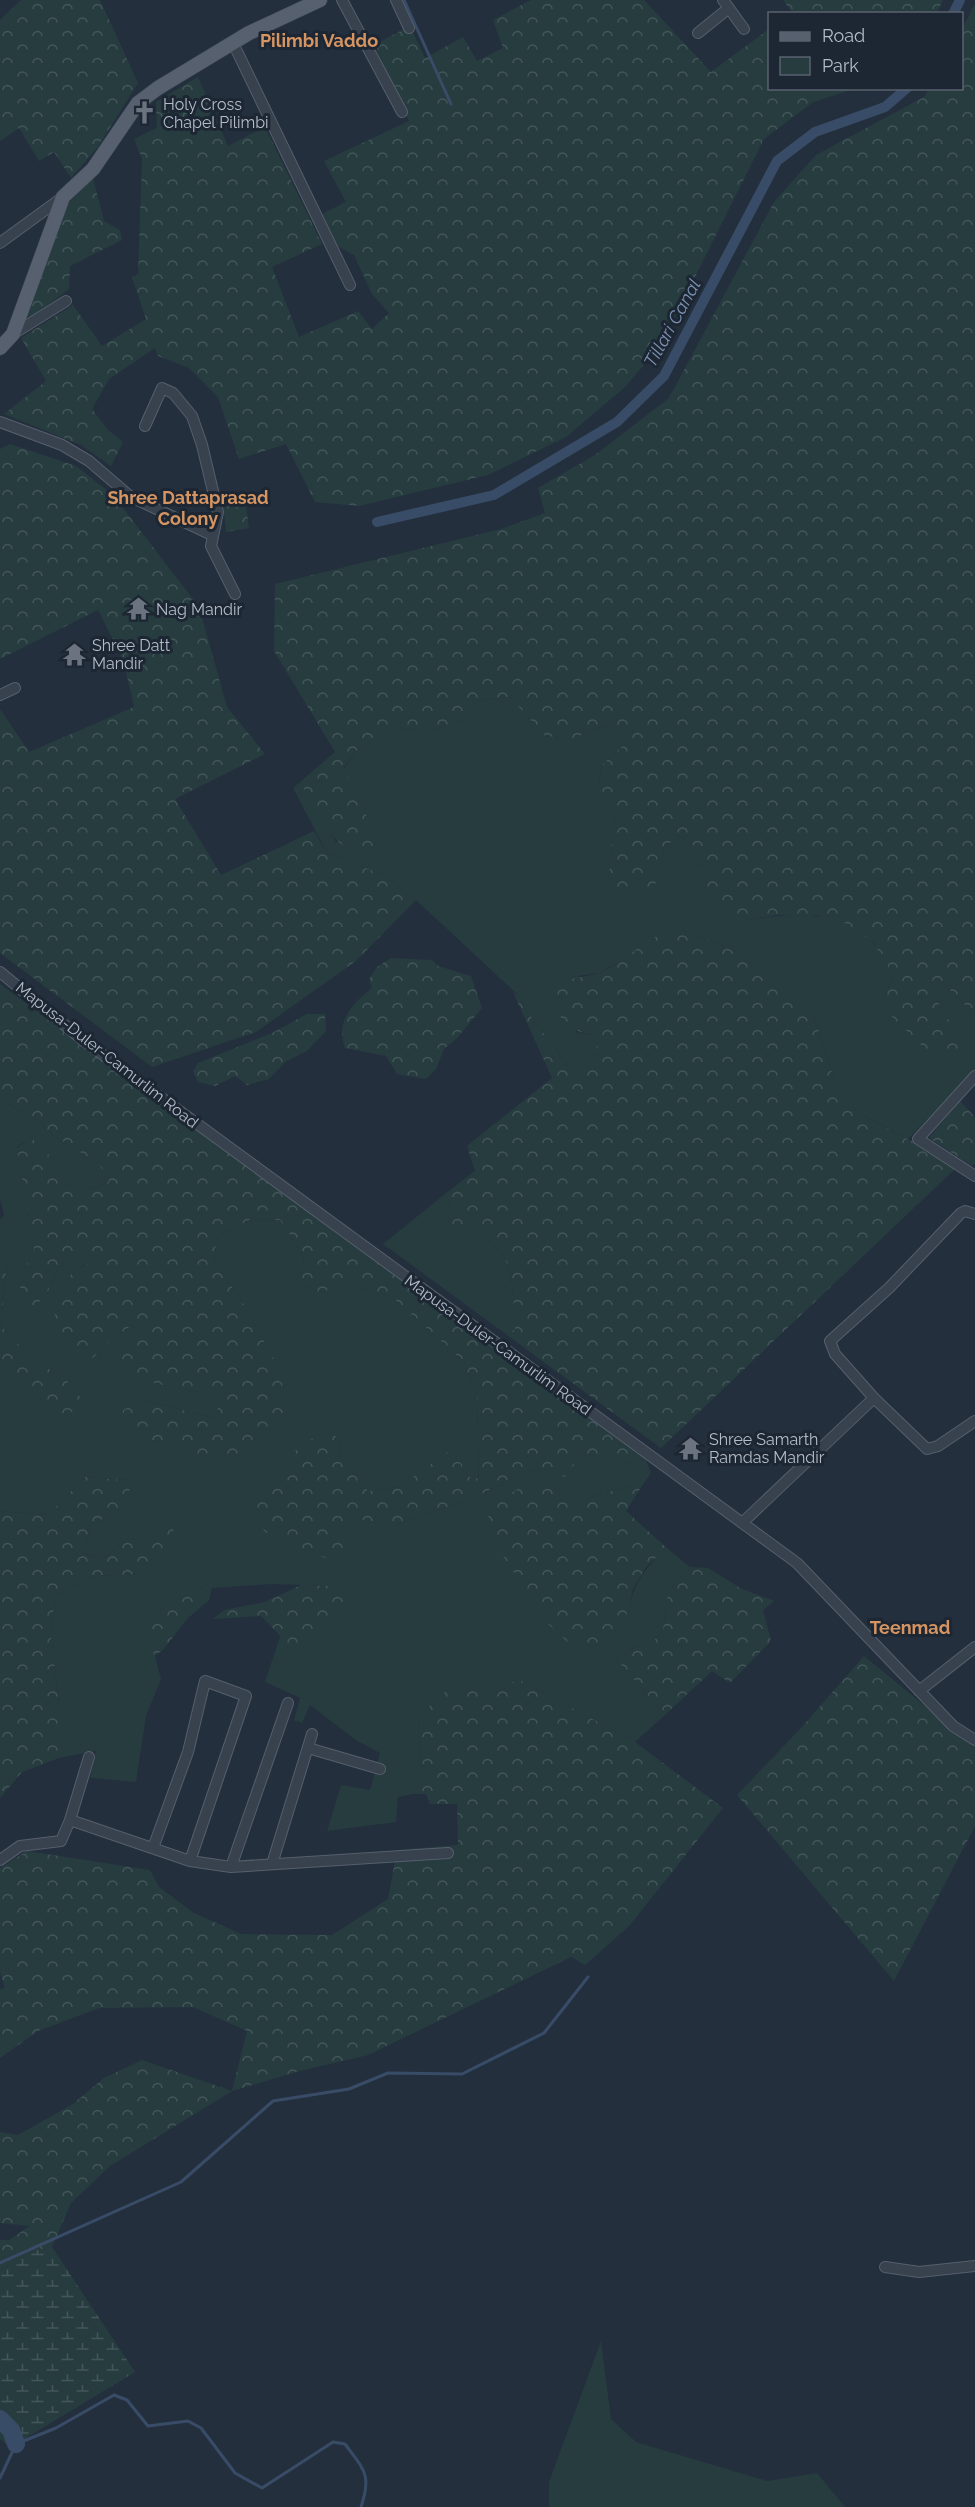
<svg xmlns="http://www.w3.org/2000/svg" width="975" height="2507" font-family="Raleway,sans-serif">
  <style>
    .green { fill: #263c3f }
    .forest { fill: url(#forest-crowns) }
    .wetland { fill: url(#wetland-marsh) }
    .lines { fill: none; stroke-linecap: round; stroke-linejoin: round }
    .stream { stroke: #394c67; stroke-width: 3 }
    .canal { stroke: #394c67; stroke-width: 10 }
    .river { stroke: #394c67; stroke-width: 18 }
    .minor-casing { stroke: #565f6c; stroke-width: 12 }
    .major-casing { stroke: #414a57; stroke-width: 15 }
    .minor { stroke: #38414e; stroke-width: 10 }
    .major { stroke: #56606e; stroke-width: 14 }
    .labels { text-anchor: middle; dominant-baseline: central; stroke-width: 6; stroke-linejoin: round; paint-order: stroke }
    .poi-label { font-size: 16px; fill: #b4bcc9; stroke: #1d2633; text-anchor: start }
    .street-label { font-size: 16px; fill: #b4bcc9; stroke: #1d2633 }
    .neighbourhood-label { font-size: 18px; font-weight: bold; fill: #d59563; stroke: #1d2633 }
    .water-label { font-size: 18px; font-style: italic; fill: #7c92b1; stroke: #1d2633 }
  </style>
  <defs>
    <pattern id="forest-crowns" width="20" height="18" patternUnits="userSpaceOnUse" patternTransform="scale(1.5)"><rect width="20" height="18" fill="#263c3f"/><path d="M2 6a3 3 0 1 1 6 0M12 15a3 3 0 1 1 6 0" fill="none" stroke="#435659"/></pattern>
    <pattern id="wetland-marsh" width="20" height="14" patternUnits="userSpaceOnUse" patternTransform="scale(1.5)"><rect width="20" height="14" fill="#263c3f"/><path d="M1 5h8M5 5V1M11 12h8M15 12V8" fill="none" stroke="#435659"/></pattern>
  </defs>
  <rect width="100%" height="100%" fill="#242f3e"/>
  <!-- green -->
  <path class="green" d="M510 697 545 736 572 739 606 725 626 729 628 741 601 766 599 783 615 818 608 882 661 875 664 847 681 836 694 846 710 895 741 921C785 914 840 905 873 943 881 952 887 965 893 975L883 1003 960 1037 941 1008 930 985 935 978 944 984 975 1015V1071L908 1139 857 1112 835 1082 814 1016 732 950 696 935 656 937 632 955 599 973 578 976 576 1032 596 1036 597 1052 583 1063 569 1067 526 1010 518 995 416 900 381 874 327 853 293 788 300 782 336 842 381 840 354 794 344 769 356 751 397 727 425 732 463 720 478 700Z
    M0 1100 35 1118 53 1135 99 1164 109 1181 93 1189 67 1185 56 1162 31 1137 17 1147 34 1249 21 1275 46 1296 58 1267 88 1254 94 1261 78 1268 92 1359 109 1342 132 1325 138 1331 119 1345 148 1382 206 1394 219 1408 214 1418 144 1400 139 1438 171 1444 194 1465 281 1372 242 1301 214 1262 217 1235 252 1219 280 1220 304 1257 297 1282 321 1293 350 1281 361 1288 391 1296 462 1360 477 1395 479 1480 465 1476 461 1461 399 1487 368 1491 341 1458 339 1440 342 1527 359 1519 391 1527 480 1495 526 1471 551 1468 572 1474 575 1458 584 1453 623 1463 646 1460 651 1473 642 1486 632 1485 581 1500 553 1488 627 1614C635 1582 643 1569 667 1548L690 1567 668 1592 663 1630 651 1644 635 1647 616 1659 665 1715 635 1742 522 1681 418 1717 422 1771 413 1794 398 1797 396 1822 327 1831 341 1785 370 1790 380 1753 357 1741 310 1705 302 1723 294 1720 300 1698 265 1682 281 1634 295 1651 332 1586 272 1584 198 1589 154 1614 149 1633 161 1679 146 1716 136 1782 90 1778 96 1751 59 1758V1704L51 1635 55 1596 96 1576 140 1574 173 1527 124 1542 105 1558 84 1554 90 1525 116 1513 131 1500 127 1480 85 1477 48 1515 0 1511V1359L57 1415 63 1376 35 1362 1 1326 7 1260 0 1251V1219L4 1215 0 1199Z
    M445 1194 449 1205 446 1218 454 1227 466 1225C518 1257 511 1273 515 1329L507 1335 383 1244Z
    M601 2341 611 2419 636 2442 767 2481 817 2473 845 2507H549V2482Z"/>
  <!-- forest -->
  <path class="forest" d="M21 0H100L138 83 97 148 71 178 54 152 39 161 19 128 0 141V20Z
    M531 0H644L711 72 769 29 770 88 854 89 813 102 764 139 661 345 625 387 566 437 488 475 359 506 315 502 286 444 239 459 218 397 189 368 158 356 155 348 109 379 92 409 108 430 123 442 111 466 81 445 4 414 46 381 21 338 73 305 102 346 146 319 132 277 138 274 142 159 134 139 157 128 156 102 198 77 228 146 265 127 322 244 272 267 299 337 358 311 372 329 389 313 372 294 354 255 336 245 322 214 346 202 324 161 409 121 374 45 410 26 425 58 463 37 477 61 503 48 493 20Z
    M783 0H943L937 13 790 14 792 12Z
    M975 4V1015L944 984 935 978 930 985 941 1008 960 1037 958 1050 934 1057 888 1013 883 1003 893 975 873 942 847 924 818 915H776L741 921 723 912 710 895 694 846 681 836 664 847 661 875 651 890 616 892 608 882 615 818 599 784 601 766 628 741 625 729 606 725 572 739 545 736 510 697 478 700 463 720 425 732 397 727 356 751 344 768 354 794 381 840 373 858C328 848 321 818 300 782L335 752 274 651 275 584 501 529 545 513 538 488 595 455 669 398 774 202 816 155 924 97 929 89 962 88V29Z
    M93 178 104 221 120 230 122 240 70 266 69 289 35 315 25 317 66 206Z
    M10 444 76 466 113 495 199 607 227 707 265 754 175 799 221 875 314 831 327 853 381 874 416 900 356 961 256 1032 152 1067 0 953V709L29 752 134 707 123 659 98 610 0 659V449Z
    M245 498 249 528 226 532 223 501Z
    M696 935 732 950 793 992 814 1016 835 1082 857 1112 958 1166 661 1448 507 1335 515 1329C511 1272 518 1257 466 1225L454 1227 446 1218 449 1205 445 1194 475 1171 467 1146 552 1078 513 992 518 995 526 1010 568 1066 583 1063 597 1052 596 1036C565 1030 560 1019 547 993 560 977 580 979 598 973 617 968 646 939 658 936 670 934 684 936 696 935Z
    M391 958 432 960 438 966 471 976 482 1008 457 1038 444 1049 436 1069 426 1079 397 1074 386 1056 345 1048C335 1022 352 1004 372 988L369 979 377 967Z
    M0 984 646 1460 623 1463 584 1453 575 1458 572 1474 564 1477 551 1468 526 1471 480 1495 391 1527 359 1519 342 1527 344 1547 329 1559 287 1546 264 1531 253 1508 298 1447 329 1429 339 1440 341 1458 368 1491 399 1487 449 1451 461 1461 465 1476 479 1479 477 1395 462 1360 391 1296 361 1288 350 1281 321 1293 297 1282 304 1257 280 1220 252 1219 217 1235 214 1262 242 1301 281 1372 285 1412 242 1454 193 1465 171 1444 139 1438 121 1426 123 1410 144 1400 213 1418 218 1408 206 1394 148 1382 112 1359 119 1345 138 1331 132 1325 109 1342 92 1359 67 1347 54 1319 59 1286 78 1268 94 1261 88 1254 58 1267 46 1296 30 1309 20 1292 21 1275 34 1249 17 1148 31 1137 56 1162 67 1185 93 1189 109 1181 99 1164 53 1135 35 1118 0 1100Z
    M307 1014H325L326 1031 307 1051 285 1062 269 1079 247 1085 235 1076 215 1086 198 1082 193 1071 198 1063 272 1033Z
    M960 1101 975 1117V1163L972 1166 929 1138Z
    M0 1251 7 1260 1 1326 35 1362 63 1376 82 1399 76 1411 57 1415 0 1359Z
    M85 1477 127 1480 132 1500 116 1513 90 1525 84 1554 105 1558 124 1542 173 1526 174 1540 140 1574 96 1576 55 1596 51 1635 59 1704V1758L22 1772 0 1798V1511L48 1515Z
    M632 1485 642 1486 626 1511 667 1548 646 1567 633 1589 627 1614 604 1644 576 1650 546 1622 503 1556 485 1508 523 1486 553 1488 581 1500Z
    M690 1567 708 1568 742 1589 774 1601 763 1610 771 1641 730 1683 712 1671 665 1715 616 1659 635 1647 651 1644 663 1630 668 1592Z
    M301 1585 332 1586 347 1605 322 1634 295 1651 261 1616 213 1619 224 1610 265 1602Z
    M212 1588 209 1600 187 1619 162 1651 154 1656 148 1633 154 1614 197 1589Z
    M864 1656 975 1747V1826L894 1981 737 1795 801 1728Z
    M522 1681 635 1742 723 1808 629 1926 585 1965 571 1957 368 2055 300 2071 232 2091 110 2166 71 2203 52 2247 0 2258V2240H9L30 2226 0 2223V2132L18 2135 73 2104 104 2078 142 2060 232 2091 247 2031 193 2007 99 2008 38 2031 0 2058V1989L5 1988 0 1972V1868L27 1851 150 1870 159 1887 194 1913 241 1934 332 1935 388 1899 397 1850 458 1845 457 1804H430L426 1794H413L422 1771 418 1717 446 1691Z"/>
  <!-- wetland -->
  <path class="wetland" d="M52 2247 135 2372 11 2447 0 2439V2258Z"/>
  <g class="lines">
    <!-- stream -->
    <path class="stream" d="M404 0 451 104
      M0 2263 181 2182 273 2101 349 2089 388 2073 462 2074 544 2033 588 1977
      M0 2478 16 2444 56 2428 114 2395 127 2400 148 2426 188 2421 201 2428 235 2473 262 2488 333 2442 345 2444C364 2470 372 2474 361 2507"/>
    <!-- canal -->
    <path class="canal" d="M953 14 960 0
      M377 522 494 495 617 422 664 376 777 161 815 132 885 107 907 88"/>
    <!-- river -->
    <path class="river" d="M0 2419 11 2430 16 2444"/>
    <defs>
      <path id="minor" d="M342 0 402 112
        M396 0 409 28
        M723 0 744 29
        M698 33 729 8
        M233 43 350 285
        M0 243 63 197
        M13 334 66 301
        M0 422 62 445 89 461 131 497 212 535
        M145 426 162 388 173 393 192 416 202 445 218 512 211 546 235 594
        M0 695 15 688
        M0 972 84 1041 797 1563 953 1726 975 1740
        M975 1076 918 1139 975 1176
        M874 1398 835 1354 830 1341 889 1288 961 1213 965 1211 975 1214
        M742 1523 874 1398 927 1449 938 1446 975 1421
        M919 1691 975 1647
        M308 1748 380 1769
        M70 1820 190 1861 231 1867 448 1853
        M153 1848 188 1752 205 1681 246 1696 190 1861
        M0 1860 20 1846 61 1841 70 1820 89 1757
        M272 1864 312 1734
        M231 1867 288 1703
        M885 2267 919 2272 975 2266"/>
      <path id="major" d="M0 348 13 334 63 197 93 169 138 103 158 88 249 33 320 0"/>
    </defs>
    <!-- minor casing -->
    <use href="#minor" class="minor-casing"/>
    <!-- major casing -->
    <use href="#major" class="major-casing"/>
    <!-- minor -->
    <use href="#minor" class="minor"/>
    <!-- major -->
    <use href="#major" class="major"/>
  </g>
  <!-- icons -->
  <defs>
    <symbol id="church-bare" viewBox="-9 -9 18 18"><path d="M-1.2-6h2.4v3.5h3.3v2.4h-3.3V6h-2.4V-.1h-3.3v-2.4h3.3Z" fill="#6b7280" stroke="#1d2633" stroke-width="2.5" paint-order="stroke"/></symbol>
    <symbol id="temple-bare" viewBox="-9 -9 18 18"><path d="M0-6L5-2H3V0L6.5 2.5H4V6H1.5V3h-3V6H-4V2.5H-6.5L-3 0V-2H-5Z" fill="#6b7280" stroke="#1d2633" stroke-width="2.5" paint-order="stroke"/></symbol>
  </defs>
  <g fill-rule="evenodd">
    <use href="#church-bare" x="128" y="96" width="33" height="33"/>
    <use href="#temple-bare" x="122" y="592" width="33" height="33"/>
    <use href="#temple-bare" x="58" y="638" width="33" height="33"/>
    <use href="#temple-bare" x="674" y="1432" width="33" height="33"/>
  </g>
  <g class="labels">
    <!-- poi labels -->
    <g class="poi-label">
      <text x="163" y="104">Holy Cross<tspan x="163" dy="18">Chapel Pilimbi</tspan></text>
      <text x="156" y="609">Nag Mandir</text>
      <text x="92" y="645">Shree Datt<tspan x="92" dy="18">Mandir</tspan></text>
      <text x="709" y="1439">Shree Samarth<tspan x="709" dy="18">Ramdas Mandir</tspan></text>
    </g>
    <!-- street labels -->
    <g class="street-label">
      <text transform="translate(107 1055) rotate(38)">Mapusa-Duler-Camurlim Road</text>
      <text transform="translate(498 1345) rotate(36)">Mapusa-Duler-Camurlim Road</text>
    </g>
    <!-- neighbourhood labels -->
    <g class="neighbourhood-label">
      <text x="319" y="40">Pilimbi Vaddo</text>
      <text x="188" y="497">Shree Dattaprasad<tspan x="188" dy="21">Colony</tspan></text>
      <text x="910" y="1627">Teenmad</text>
    </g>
    <!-- water labels -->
    <g class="water-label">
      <text transform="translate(672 323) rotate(-61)">Tillari Canal</text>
    </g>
  </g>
  <!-- legend -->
  <rect x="768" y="12" width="195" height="78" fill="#1d2633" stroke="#59626f" stroke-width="1.5"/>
  <rect x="780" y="32" width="30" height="9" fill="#56606e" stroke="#59626f" stroke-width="1.5"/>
  <text x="822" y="42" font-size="18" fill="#b4bcc9">Road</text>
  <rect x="780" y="57" width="30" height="18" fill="#263c3f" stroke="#59626f" stroke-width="1.5"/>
  <text x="822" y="72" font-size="18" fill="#b4bcc9">Park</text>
</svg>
